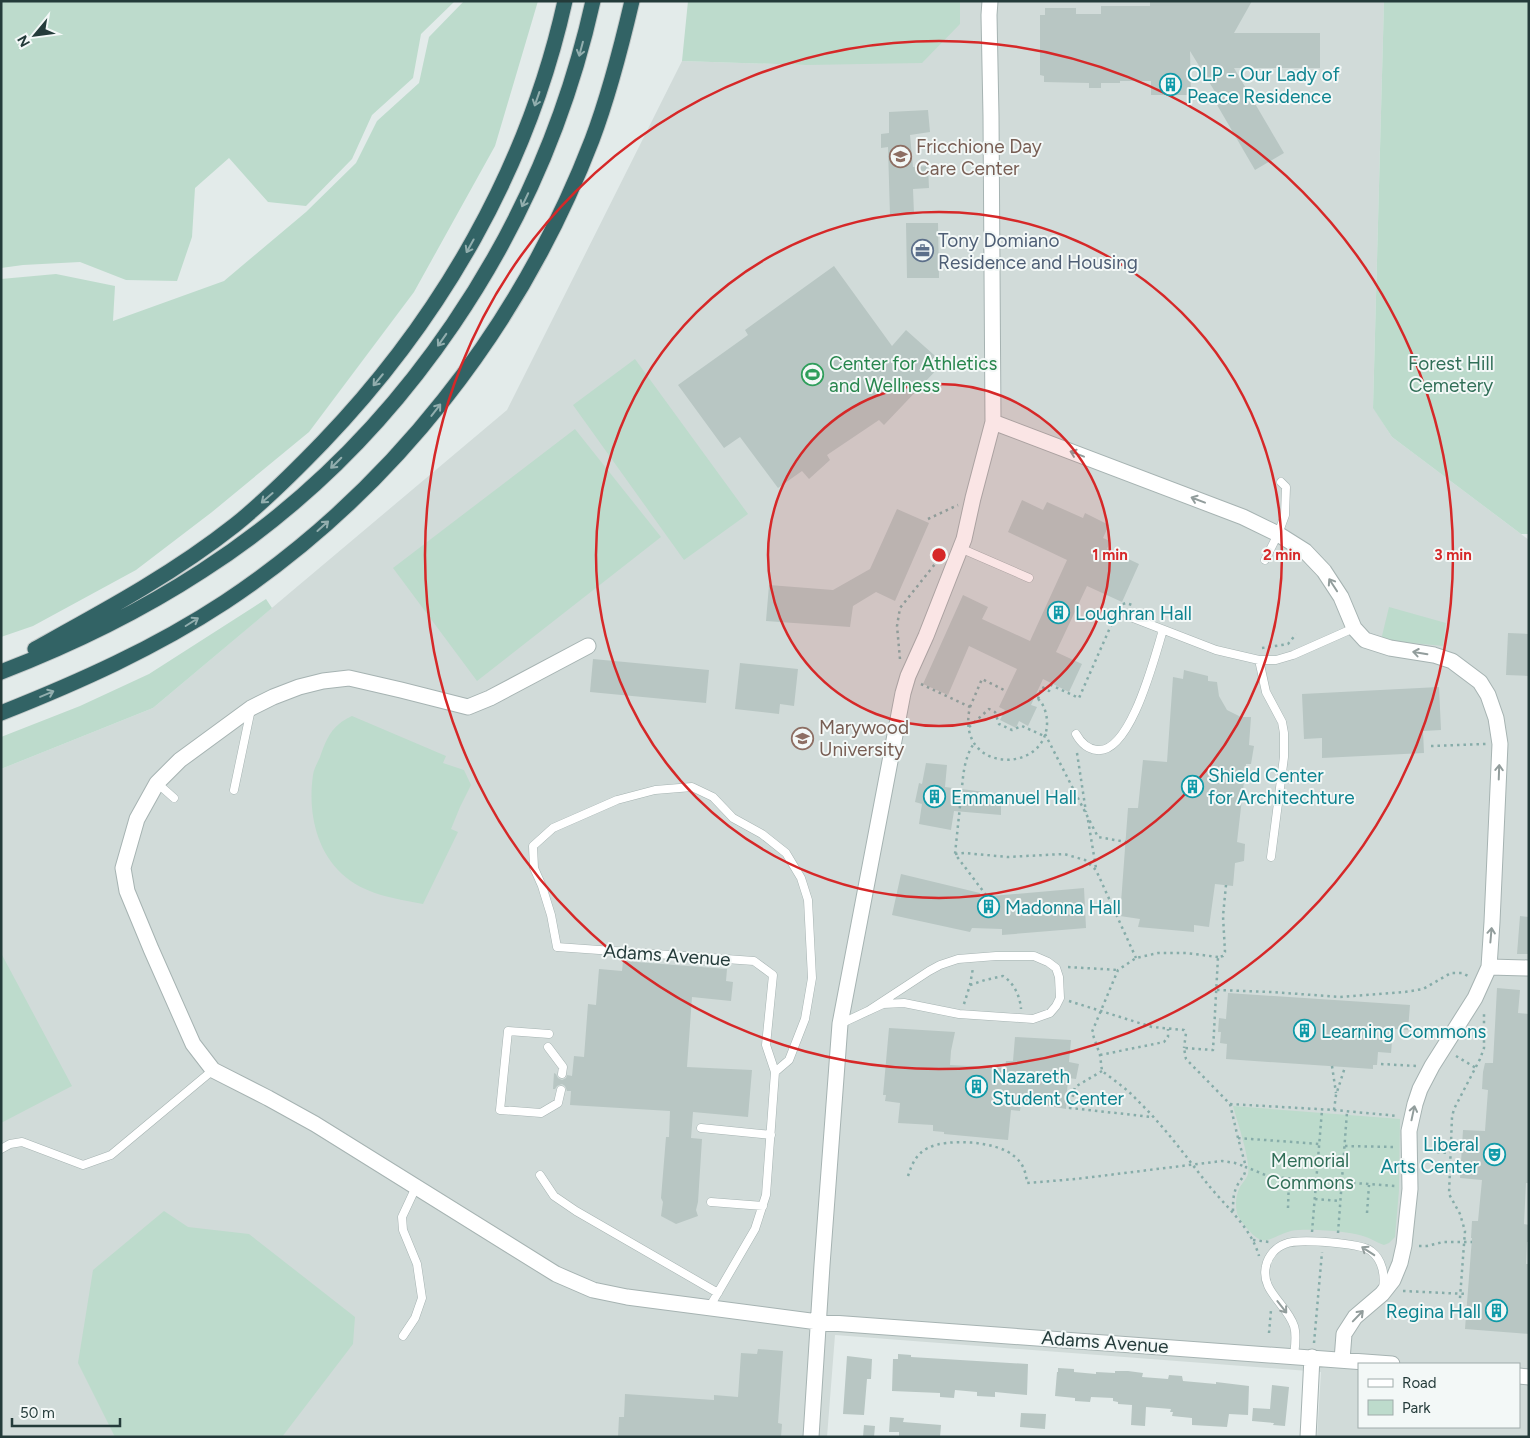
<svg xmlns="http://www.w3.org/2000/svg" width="1530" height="1438" font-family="Figtree,sans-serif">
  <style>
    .built { fill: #d1dbd9; fill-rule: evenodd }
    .green { fill: #bddbcc }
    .building { fill: #b8c6c3 }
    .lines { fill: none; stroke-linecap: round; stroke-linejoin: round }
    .service-casing { stroke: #a6b3b2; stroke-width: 9 }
    .minor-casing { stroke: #a6b3b2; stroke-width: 17 }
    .motorway-casing { stroke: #c2c8c8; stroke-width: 17 }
    .path { stroke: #86aca9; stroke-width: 2.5; stroke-dasharray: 2.5 4; stroke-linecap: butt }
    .service { stroke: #fff; stroke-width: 8 }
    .minor { stroke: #fff; stroke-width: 15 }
    .motorway { stroke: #326365; stroke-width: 15 }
    .oneway { stroke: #92aeae }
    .oneway2 { stroke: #929d9c }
    .ring { fill: none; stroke: #d62828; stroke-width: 2.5 }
    .labels { text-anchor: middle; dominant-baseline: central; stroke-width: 4; stroke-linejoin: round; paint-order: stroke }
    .culture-label { font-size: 19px; fill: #0d838f; stroke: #f3f8f7; text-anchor: start }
    .education-label { font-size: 19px; fill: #785e54; stroke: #f3f8f7; text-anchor: start }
    .service-label { font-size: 19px; fill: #4e5e75; stroke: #f3f8f7; text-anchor: start }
    .leisure-label { font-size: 19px; fill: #27864d; stroke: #f3f8f7; text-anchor: start }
    .park-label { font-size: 19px; fill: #316f58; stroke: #f3f8f7 }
    .street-label { font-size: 19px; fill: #243b3a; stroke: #f3f8f7 }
    .centre { fill: #d62828; stroke: #f3f8f7; stroke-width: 2.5 }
    .ring-label { font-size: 15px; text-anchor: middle; font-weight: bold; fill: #d62828; stroke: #f3f8f7; stroke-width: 4; stroke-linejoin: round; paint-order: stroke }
  </style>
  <rect width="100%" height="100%" fill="#e3ebea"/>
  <!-- built -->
  <path class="built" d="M960 1H1384L1373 407 1392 437 1529 540V1437H1317L1321 1372 835 1335 827 1437H1V769L153 708 507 410 682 61 806 65 960 24ZM1359 1364H1519V1427H1359Z"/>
  <!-- green -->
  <path class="green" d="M1 1H455L421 34 413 78 372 115 352 159 306 206 268 202 229 158 195 188 192 237 177 281 126 280 80 262 23 265 1 268Z
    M464 1H538L495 146 414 292 309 432 212 512 136 570 33 626 1 637V279L56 274 115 286 113 321 224 281 306 212 356 163 377 121 419 83 429 37Z
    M688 1H960V24L922 63 806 65 682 61Z
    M1384 1H1529V534H1521L1392 437 1373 408Z
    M635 359 748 514 684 560 573 405Z
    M575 429 661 537 477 681 393 568Z
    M266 599 272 608 153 708 1 769V737L80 706 149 674Z
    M1389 607 1446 623 1443 646 1381 640Z
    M352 716 446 756 443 763 464 770 471 785 460 807 451 829 458 832 423 904C396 899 363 894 342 874 315 849 308 810 313 775 314 768 318 762 320 757 324 745 329 732 339 724 342 721 348 718 352 716Z
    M1 953 72 1086 1 1123Z
    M1233 1106 1400 1119 1399 1190 1395 1237 1389 1243 1384 1245C1377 1243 1371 1238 1363 1236 1347 1231 1315 1229 1298 1230 1285 1230 1271 1242 1262 1240 1254 1239 1239 1220 1237 1213 1235 1204 1236 1194 1240 1187 1243 1182 1247 1178 1248 1174 1251 1161 1237 1121 1233 1106Z
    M164 1211 188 1227 249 1234 355 1317 353 1344 282 1437H115L78 1363 93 1270Z"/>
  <!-- building -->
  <path class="building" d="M1150 1H1252L1234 33H1320V68H1234L1284 153 1255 170 1213 98 1217 95 1190 51 1191 95H1151V81H1120V83H1101V88H1089V83L1044 82V76L1040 75V15H1045V8H1076V14H1101V6H1150Z
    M928 110 930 132 910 135 913 167 928 166 929 188 913 189 914 214 890 216 888 147 881 148V134L889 133V112Z
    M906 223H938L939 278H907Z
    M834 266 892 346 906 330 943 363 884 425 879 420 827 455 830 460 809 479 802 471 778 488 740 437 724 448 678 385 748 335 745 330Z
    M1022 500 1043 510 1047 502 1083 518 1085 513 1109 525 1103 538 1110 541 1107 549 1139 564 1122 602 1087 586 1056 652 1082 664 1069 692 1043 679 1031 705 1037 707 1028 726 1019 721 1016 728 1000 720 1005 710 999 707 1017 669 969 646 948 695 923 684 963 595 988 607 982 619 1030 641 1067 560 1008 532Z
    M897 509 929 523 895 601 876 592 853 606 850 627 766 621 769 585 833 590 870 569Z
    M1508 633 1529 634V676L1506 675Z
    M593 659 709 670 706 703 590 692Z
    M740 663 798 669 794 706 780 704 779 714 735 709Z
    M1184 670 1208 676V681L1217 682 1219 696 1227 710 1241 717H1251L1249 745 1254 746 1251 764H1246L1237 842 1245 844 1244 861 1235 863 1233 886 1215 884 1209 927 1194 925V932L1138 927 1140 919 1120 916 1128 808H1138L1143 760 1167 762 1173 677 1183 679Z
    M1439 687 1441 730 1423 731 1424 753 1322 758V738L1304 739 1302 694Z
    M926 763 947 765 945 787 1001 794V815L954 811 951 830 919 824 922 804 915 802 919 783 922 784Z
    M901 874 980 893V897L1084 888 1086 928 1002 935V929L972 928 970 932 892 915Z
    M1520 916 1529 917V954H1517Z
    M623 961 727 969 726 981 733 982 731 1001 692 997 687 1067 752 1070 748 1117 693 1112 691 1138 702 1139 698 1202 696 1210 698 1216 676 1224 661 1216 663 1202 661 1198 666 1137H669L670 1111 570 1105 571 1091H567L565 1086 562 1084 557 1086 555 1089H553L554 1073 556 1074 558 1078 562 1080 566 1078 567 1075 572 1076 574 1056 584 1057 588 1004 596 1005 599 969 622 971Z
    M1497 988 1520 990 1518 1013 1529 1014V1183H1526L1524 1224 1529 1225V1242H1527L1526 1264H1529V1334L1465 1329 1472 1238H1471L1472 1221H1478L1482 1180 1460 1178 1463 1130 1485 1131 1488 1090 1482 1089 1483 1072 1485 1063H1493Z
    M1228 993 1410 1005 1408 1030 1393 1029 1391 1053 1378 1052 1377 1065H1373V1069L1226 1059 1227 1044 1220 1043 1221 1032H1218L1219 1018 1226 1019Z
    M889 1028 955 1032 951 1051 950 1065 1005 1068 1006 1061H1013L1015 1037 1071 1040 1069 1062 1079 1064 1076 1079 1068 1078 1066 1109 1021 1101 1020 1111 1011 1110 1008 1140 944 1134V1132L933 1131V1125L898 1123 900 1103 885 1101 886 1095H883Z
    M758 1349 783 1351 778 1423 782 1424 781 1437H618L619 1417H624L625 1394 714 1400V1395L738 1397 741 1353 757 1354Z
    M898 1354 911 1355V1357L1028 1364 1027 1395 995 1392V1397L977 1396V1392L955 1390 954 1398 940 1397V1393L892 1391 893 1359H898Z
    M847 1356 872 1359 871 1379H867L864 1415 843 1414Z
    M1058 1368 1074 1369V1372L1096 1374V1372L1115 1373V1371H1128L1143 1373 1142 1377 1168 1379 1169 1375 1182 1376 1183 1381 1216 1384V1382L1249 1386 1248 1415 1229 1414 1227 1427 1192 1425V1418L1172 1416 1173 1412H1170L1171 1409 1146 1407 1145 1426 1131 1425 1132 1405 1118 1404V1402L1113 1401V1398L1091 1397 1090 1402 1075 1401V1398L1055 1396 1057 1372H1058Z
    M1272 1385 1289 1387 1285 1426 1273 1425 1274 1423 1252 1421 1253 1408 1270 1409Z
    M1021 1413 1046 1414 1045 1429 1020 1427Z
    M890 1417 904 1418 903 1422 941 1425 940 1437H899V1432H889Z
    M864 1425 875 1426 874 1437H863Z"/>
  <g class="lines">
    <defs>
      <path id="service" d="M960 548 1029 578
        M1265 560 1278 534 1285 515 1286 487 1281 482
        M1128 616 1216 650 1259 660H1276L1293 655 1354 628
        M1259 660 1266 692 1282 722 1284 733V757L1271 857
        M1076 734C1081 743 1087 749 1097 750 1131 754 1155 655 1163 630
        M157 783 174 798
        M234 790 251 709
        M840 1024 883 1004 904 1003 959 1014 1033 1019 1050 1013 1056 1006 1060 998 1059 977 1056 968 1048 962 1034 956H996L958 959 940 965 929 971 868 1011
        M549 1034 508 1031 500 1110 541 1113 558 1103 561 1090
        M548 1047 563 1067 562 1074
        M701 1128 771 1135
        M1 1149 10 1144 22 1142 83 1165 111 1155 213 1070
        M540 1175 554 1196 576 1211 718 1293
        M711 1202 763 1206
        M709 1308 755 1229 766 1195 775 1072 766 1045 773 975 754 961 557 947 551 915 542 886 534 868 533 846 553 828 617 800 655 790 692 787 713 797 733 818 762 834 786 853 801 878 808 900 812 978 805 1019 789 1060 775 1072
        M403 1336 415 1318 422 1298 417 1264 403 1230 402 1217 416 1187
        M1294 1356C1295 1347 1297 1335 1294 1326 1287 1304 1260 1291 1266 1266 1268 1256 1276 1247 1285 1244 1297 1238 1361 1243 1371 1251 1383 1260 1385 1276 1383 1289"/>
      <path id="minor" d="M993 422 1243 517 1278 534 1305 551 1324 571 1341 597 1354 628 1365 640 1390 648 1434 655 1452 661 1480 682 1488 695 1496 718 1500 744 1492 922 1489 967 1475 998 1432 1066 1420 1089 1415 1104 1409 1131 1410 1189 1404 1245 1400 1263 1393 1280 1382 1294 1355 1317 1344 1334 1342 1360
        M588 646 490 698 468 707 401 690 349 678 323 681 299 687 273 697 251 708 180 760 157 783 137 819 123 868 127 891 151 949 193 1044 213 1070 268 1098 315 1124 556 1274 593 1290 627 1297 818 1322 1392 1364
        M1489 967 1529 968
        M1519 1376 1529 1377
        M811 1437 822 1265 840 1024 903 693 908 676 926 636 964 539 973 498 993 422 991 116 989 15 990 1
        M1308 1437 1312 1357"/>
      <path id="motorway" d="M35 649C104 611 173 574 235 525 266 500 295 471 323 442 441 319 528 168 565 1
        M1 672C71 645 139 612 202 571 401 443 542 231 593 1
        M1 713C79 682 155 648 225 602 392 491 520 327 592 140 609 95 621 48 632 1"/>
    </defs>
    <!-- service casing -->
    <use href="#service" class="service-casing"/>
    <!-- minor casing -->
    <use href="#minor" class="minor-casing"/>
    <!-- motorway casing -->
    <use href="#motorway" class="motorway-casing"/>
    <!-- path -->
    <path class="path" d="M928 519 958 505
      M1262 648 1288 644 1296 634
      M900 659 897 626 900 608 939 559
      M921 684 970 707C954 775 1050 775 1047 720 1046 711 1043 701 1035 697
      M1038 699 1042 687 1049 691 1051 685 1079 698 1120 605 1126 603 1132 605
      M970 707 982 679 1006 691
      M969 727 989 709 995 712 999 724 1012 730 1022 726 1044 736
      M1045 734 1098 837 1126 842
      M1431 746 1486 744
      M1077 753 1086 812
      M961 798C963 779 963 758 975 742
      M960 806 955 854 989 899
      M1088 820 1096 868
      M955 854 965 853 1007 857 1064 854 1085 860 1096 870 1136 958
      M1226 885 1223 916 1225 952 1223 956 1218 957 1213 1050 1184 1048 1186 1059 1230 1104 1238 1138 1246 1167
      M1218 957 1186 953H1158L1136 958 1118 970 1092 1032 1100 1055 1102 1071C1114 1080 1127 1089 1137 1100 1163 1125 1184 1154 1206 1182 1224 1205 1251 1227 1259 1256
      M1068 967 1118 970
      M970 985 985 980 1003 976C1014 983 1020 996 1021 1009
      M1217 990 1272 992 1340 997 1405 992 1423 989 1451 973H1462L1470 977
      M1069 1001 1152 1027 1184 1030 1186 1033 1184 1048
      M964 1004 970 985 973 968
      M1100 1055 1164 1042 1168 1037V1029
      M1456 1056 1476 1068
      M1381 1064 1416 1066
      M1332 1066 1336 1093
      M1102 1071 1075 1087 1070 1108 1152 1117
      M1230 1104 1334 1110 1398 1116
      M1334 1110 1336 1095 1345 1067
      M1238 1138 1319 1144
      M1345 1146 1396 1147
      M1424 1151 1450 1153
      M908 1176C912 1164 916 1154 928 1148 947 1138 997 1141 1014 1156 1023 1163 1026 1172 1027 1183L1076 1179 1222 1161 1235 1163 1246 1167
      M1315 1199 1340 1201
      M1288 1208 1289 1179
      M1233 1211C1233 1202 1233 1194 1237 1186 1241 1178 1245 1177 1246 1167L1270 1177 1396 1186
      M1367 1213 1369 1185
      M1312 1232 1322 1110
      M1338 1233 1347 1112
      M1253 1240 1269 1242
      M1419 1246H1427L1443 1242H1472
      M1403 1291 1467 1294
      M1459 1311 1465 1231 1460 1214 1449 1194 1452 1117 1454 1109 1480 1059 1484 1048V1012
      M1269 1333 1271 1310
      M1314 1343 1322 1252"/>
    <!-- service -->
    <use href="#service" class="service"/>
    <!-- minor -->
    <use href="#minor" class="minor"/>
    <!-- motorway -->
    <use href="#motorway" class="motorway"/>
  </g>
  <!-- one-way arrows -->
  <defs><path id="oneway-shaft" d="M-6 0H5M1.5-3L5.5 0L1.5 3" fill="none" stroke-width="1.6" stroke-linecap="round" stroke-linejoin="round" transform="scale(1.25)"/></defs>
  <g class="oneway">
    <use href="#oneway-shaft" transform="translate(581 49) rotate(105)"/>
    <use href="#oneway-shaft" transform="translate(537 99) rotate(109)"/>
    <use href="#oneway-shaft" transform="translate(525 200) rotate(115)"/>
    <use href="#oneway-shaft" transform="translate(470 246) rotate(119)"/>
    <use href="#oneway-shaft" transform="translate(442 340) rotate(125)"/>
    <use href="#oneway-shaft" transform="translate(378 380) rotate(130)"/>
    <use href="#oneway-shaft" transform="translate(436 410) rotate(-52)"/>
    <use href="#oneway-shaft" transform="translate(336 463) rotate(135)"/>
    <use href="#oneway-shaft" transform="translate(267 498) rotate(139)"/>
    <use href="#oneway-shaft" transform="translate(323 526) rotate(-42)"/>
    <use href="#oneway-shaft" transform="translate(192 622) rotate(-32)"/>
    <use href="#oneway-shaft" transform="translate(47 694) rotate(-23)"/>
  </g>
  <g class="oneway2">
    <use href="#oneway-shaft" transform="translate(1077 454) rotate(-159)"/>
    <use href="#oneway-shaft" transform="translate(1198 500) rotate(-159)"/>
    <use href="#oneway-shaft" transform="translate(1333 585) rotate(-123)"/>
    <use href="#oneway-shaft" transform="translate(1420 653) rotate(-171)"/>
    <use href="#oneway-shaft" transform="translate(1499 772) rotate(-88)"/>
    <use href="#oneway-shaft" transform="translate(1491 935) rotate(-85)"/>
    <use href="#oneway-shaft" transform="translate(1413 1113) rotate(-78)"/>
    <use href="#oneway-shaft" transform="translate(1368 1251) rotate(-147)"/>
    <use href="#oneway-shaft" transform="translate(1282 1307) rotate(52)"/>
    <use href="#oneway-shaft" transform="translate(1358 1316) rotate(-46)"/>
  </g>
  <!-- distance rings -->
  <circle cx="939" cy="555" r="171" fill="#d62828" fill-opacity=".12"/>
  <g class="ring">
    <circle cx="939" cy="555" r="171"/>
    <circle cx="939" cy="555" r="343"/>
    <circle cx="939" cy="555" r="514"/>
  </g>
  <!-- icons -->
  <defs>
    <symbol id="building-ring" viewBox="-11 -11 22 22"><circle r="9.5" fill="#f3f8f7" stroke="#0f9aa8" stroke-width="1.5"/><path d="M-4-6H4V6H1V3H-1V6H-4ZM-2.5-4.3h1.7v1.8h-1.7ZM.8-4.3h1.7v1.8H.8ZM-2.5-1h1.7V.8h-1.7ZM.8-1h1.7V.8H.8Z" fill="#0f9aa8"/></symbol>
    <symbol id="school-ring" viewBox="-11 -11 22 22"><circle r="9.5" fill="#f3f8f7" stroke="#8d6e63" stroke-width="1.5"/><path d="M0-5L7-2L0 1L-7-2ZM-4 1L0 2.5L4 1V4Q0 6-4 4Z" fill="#8d6e63"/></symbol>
    <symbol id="office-ring" viewBox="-11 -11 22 22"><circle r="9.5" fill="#f3f8f7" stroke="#5c6f8a" stroke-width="1.5"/><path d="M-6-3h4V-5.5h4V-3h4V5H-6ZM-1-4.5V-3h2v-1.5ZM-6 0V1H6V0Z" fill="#5c6f8a"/></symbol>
    <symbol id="stadium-ring" viewBox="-11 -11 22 22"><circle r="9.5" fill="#f3f8f7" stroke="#2e9e5b" stroke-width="1.5"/><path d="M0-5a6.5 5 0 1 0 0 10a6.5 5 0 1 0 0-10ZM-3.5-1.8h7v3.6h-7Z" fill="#2e9e5b"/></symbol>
    <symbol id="university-ring" viewBox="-11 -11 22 22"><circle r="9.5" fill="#f3f8f7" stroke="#8d6e63" stroke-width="1.5"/><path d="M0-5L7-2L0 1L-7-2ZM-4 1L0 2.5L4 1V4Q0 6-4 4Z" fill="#8d6e63"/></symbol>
    <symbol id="theatre-ring" viewBox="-11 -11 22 22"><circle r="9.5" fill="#f3f8f7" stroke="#0f9aa8" stroke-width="1.5"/><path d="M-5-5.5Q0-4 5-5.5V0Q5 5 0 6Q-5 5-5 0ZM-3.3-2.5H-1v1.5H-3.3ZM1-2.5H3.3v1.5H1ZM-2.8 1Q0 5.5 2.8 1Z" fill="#0f9aa8"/></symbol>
  </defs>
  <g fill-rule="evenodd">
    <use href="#building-ring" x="1158" y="72" width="25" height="25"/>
    <use href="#school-ring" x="888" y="144" width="25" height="25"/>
    <use href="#office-ring" x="910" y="238" width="25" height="25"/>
    <use href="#stadium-ring" x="800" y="362" width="25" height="25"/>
    <use href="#building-ring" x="1046" y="600" width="25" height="25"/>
    <use href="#university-ring" x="790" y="726" width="25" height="25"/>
    <use href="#building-ring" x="1180" y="774" width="25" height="25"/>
    <use href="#building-ring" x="922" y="784" width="25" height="25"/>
    <use href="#building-ring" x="976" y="894" width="25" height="25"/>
    <use href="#building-ring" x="1292" y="1018" width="25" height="25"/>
    <use href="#building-ring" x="964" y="1074" width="25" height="25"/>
    <use href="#theatre-ring" x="1482" y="1142" width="25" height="25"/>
    <use href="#building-ring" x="1484" y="1298" width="25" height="25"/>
  </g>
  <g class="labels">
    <!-- culture labels -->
    <g class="culture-label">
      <text x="1187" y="74">OLP - Our Lady of<tspan x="1187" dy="22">Peace Residence</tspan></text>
      <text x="1075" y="613">Loughran Hall</text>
      <text x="1208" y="775">Shield Center<tspan x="1208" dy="22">for Architechture</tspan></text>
      <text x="951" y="797">Emmanuel Hall</text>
      <text x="1005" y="907">Madonna Hall</text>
      <text x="1321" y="1031">Learning Commons</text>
      <text x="992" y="1076">Nazareth<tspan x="992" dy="22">Student Center</tspan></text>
      <text x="1479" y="1144" text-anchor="end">Liberal<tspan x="1479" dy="22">Arts Center</tspan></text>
      <text x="1481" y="1311" text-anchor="end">Regina Hall</text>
    </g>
    <!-- education labels -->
    <g class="education-label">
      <text x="916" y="146">Fricchione Day<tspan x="916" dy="22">Care Center</tspan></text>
      <text x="819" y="727">Marywood<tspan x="819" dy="22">University</tspan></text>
    </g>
    <!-- service labels -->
    <g class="service-label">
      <text x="938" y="240">Tony Domiano<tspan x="938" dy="22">Residence and Housing</tspan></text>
    </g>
    <!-- leisure labels -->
    <g class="leisure-label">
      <text x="829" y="363">Center for Athletics<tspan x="829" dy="22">and Wellness</tspan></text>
    </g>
    <!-- park labels -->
    <g class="park-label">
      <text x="1451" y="363">Forest Hill<tspan x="1451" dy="22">Cemetery</tspan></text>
      <text x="1310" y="1160">Memorial<tspan x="1310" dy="22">Commons</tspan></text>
    </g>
    <!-- street labels -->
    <g class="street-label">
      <text transform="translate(667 955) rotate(4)">Adams Avenue</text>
      <text transform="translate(1105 1342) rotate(4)">Adams Avenue</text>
    </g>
  </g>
  <circle cx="939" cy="555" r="8" class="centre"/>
  <g class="ring-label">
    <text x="1110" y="560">1 min</text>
    <text x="1282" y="560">2 min</text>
    <text x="1453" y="560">3 min</text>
  </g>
  <!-- border -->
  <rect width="1530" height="1438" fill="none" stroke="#243b3a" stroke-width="5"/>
  <!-- legend -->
  <rect x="1358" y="1363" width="162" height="65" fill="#f3f8f7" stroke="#a0acab"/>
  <rect x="1368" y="1379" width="25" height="8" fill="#ffffff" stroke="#a0acab"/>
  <text x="1402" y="1388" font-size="15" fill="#243b3a">Road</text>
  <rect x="1368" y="1400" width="25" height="15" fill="#bddbcc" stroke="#a0acab"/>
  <text x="1402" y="1413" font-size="15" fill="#243b3a">Park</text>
  <!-- north arrow -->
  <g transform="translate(35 35) rotate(241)" stroke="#f3f8f7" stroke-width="4" paint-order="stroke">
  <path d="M0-4L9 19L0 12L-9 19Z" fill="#243b3a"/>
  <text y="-8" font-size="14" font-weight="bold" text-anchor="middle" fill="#243b3a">N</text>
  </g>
  <!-- scale -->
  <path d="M12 1418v8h108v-8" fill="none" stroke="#243b3a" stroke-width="2.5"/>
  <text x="20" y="1418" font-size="15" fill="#243b3a" stroke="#f3f8f7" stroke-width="4" paint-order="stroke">50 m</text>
</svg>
